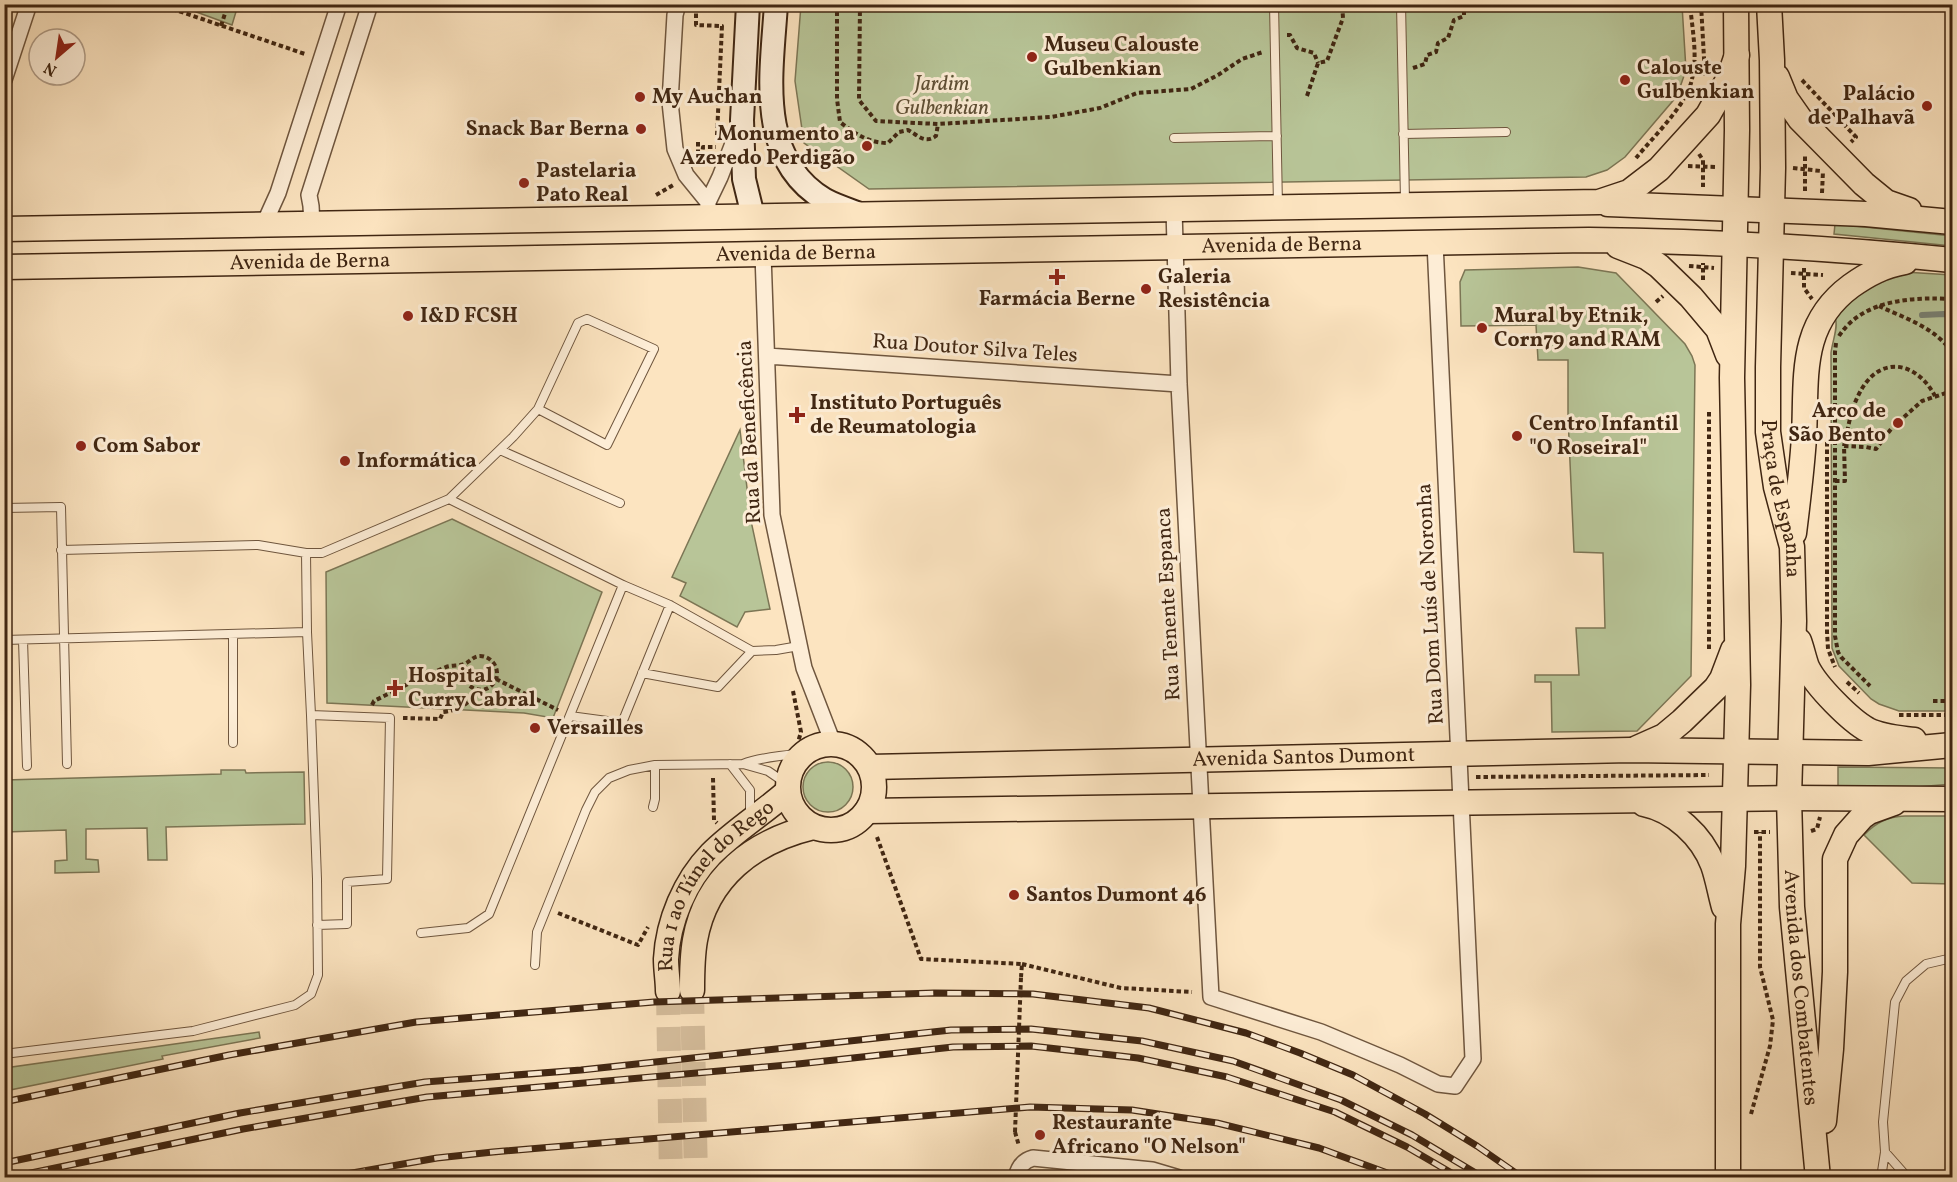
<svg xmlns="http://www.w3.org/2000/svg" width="1957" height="1182" font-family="Vollkorn,serif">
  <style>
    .green { fill: #b8c598; stroke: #7c7655; stroke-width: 1.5 }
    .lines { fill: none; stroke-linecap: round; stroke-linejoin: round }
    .stream { stroke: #798174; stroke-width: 6 }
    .primary-tunnel { stroke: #d6be9d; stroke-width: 24; stroke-dasharray: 24 12; stroke-linecap: butt }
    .service-casing { stroke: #6f563e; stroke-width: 10 }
    .minor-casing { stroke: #6f563e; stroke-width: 18 }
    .secondary-casing { stroke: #402612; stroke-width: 26 }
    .primary-casing { stroke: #402612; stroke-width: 27 }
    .path { stroke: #402612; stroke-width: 4; stroke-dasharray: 4.5 3; stroke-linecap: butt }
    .service { stroke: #fdedd6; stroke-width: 8 }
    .minor { stroke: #fdedd6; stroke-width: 15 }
    .secondary { stroke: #fdedd6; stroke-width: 22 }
    .primary { stroke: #fce4c0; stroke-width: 24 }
    .rail-casing { stroke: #402612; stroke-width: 7 }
    .rail { stroke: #fdedd6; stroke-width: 4.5; stroke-dasharray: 14; stroke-linecap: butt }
    .path-bridge { stroke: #402612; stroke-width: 4; stroke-dasharray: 4.5 3; stroke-linecap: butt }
    .poi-dot { fill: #8f2418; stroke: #fdedd6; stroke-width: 2 }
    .labels { text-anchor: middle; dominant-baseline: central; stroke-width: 6; stroke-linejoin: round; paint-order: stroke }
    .poi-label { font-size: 21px; font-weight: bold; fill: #402612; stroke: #fdedd6; text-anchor: start }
    .park-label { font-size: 21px; font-style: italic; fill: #5e4e34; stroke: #fdedd6 }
    .street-label { font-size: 21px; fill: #402612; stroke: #fdedd6 }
  </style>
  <rect width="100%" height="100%" fill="#fce4c0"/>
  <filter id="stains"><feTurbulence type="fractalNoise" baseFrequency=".00333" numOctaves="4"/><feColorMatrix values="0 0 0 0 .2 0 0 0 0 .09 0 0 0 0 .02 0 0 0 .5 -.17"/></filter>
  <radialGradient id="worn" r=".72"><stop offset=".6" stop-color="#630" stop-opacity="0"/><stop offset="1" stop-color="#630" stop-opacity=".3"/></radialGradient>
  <!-- green -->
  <path class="green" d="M177 5H238L232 25Z
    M801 5H1682L1686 70 1677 96 1625 157 1607 170 1586 177 869 189 804 143 795 81Z
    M1835 224 1952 236V246L1834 234Z
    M1578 267 1616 273 1685 344 1692 356 1695 365 1691 676 1637 731 1552 732 1551 682H1535V675H1579L1576 628H1605L1603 553 1574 552 1568 417V360H1538L1536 325 1461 326 1460 282 1465 270Z
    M1904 272 1952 275V711H1899L1879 704 1871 699 1839 666 1832 648 1831 353C1832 342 1839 326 1835 318L1845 301 1864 287Z
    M740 430 751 521 770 609 745 612 737 627 680 596 686 583 672 577Z
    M452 519 602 592 553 718 524 713 327 703 326 572Z
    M803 787a25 25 0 1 1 50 0a25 25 0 1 1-50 0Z
    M1838 767 1952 768V784L1893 789H1838Z
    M221 770H245L246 773 304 772 305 824 166 827 167 860H148L147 828 86 829V859L98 860 99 872 55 873V861L67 860 66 830 5 832V780L221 774Z
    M1905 816H1952V884L1912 883 1864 835C1876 822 1888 817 1905 816Z
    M259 1032 260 1038 162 1056 163 1059 5 1091V1068Z"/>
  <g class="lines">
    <!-- stream -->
    <path class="stream" d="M1922 315 1944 314 1952 315"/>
    <!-- primary-tunnel -->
    <path class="primary-tunnel" d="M692 990 696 1178
      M668 991 671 1178"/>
    <defs>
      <path id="service" d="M1274 4 1278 206
        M1401 4 1405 201
        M1599 4V6
        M1403 134 1506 132
        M1174 138 1277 136
        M500 450 620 503
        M449 499 513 437 538 409 578 323 587 319 654 349 607 445 538 409
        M4 508 61 507 67 764
        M61 550 258 545 306 553
        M233 635V743
        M4 640 307 632
        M23 640 27 766
        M642 673 718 687 752 651
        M311 715 390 718 387 879 347 882V924L317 925
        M570 716 622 723 670 605
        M730 764 750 790V816
        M743 764C763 756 783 757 804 752
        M653 807 655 799V765
        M421 933 468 928 489 914 623 585
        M535 965 537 932 586 810 595 792 609 778 629 770 655 765 743 764 768 771 787 784
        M4 1054 193 1031 295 1005 311 994 318 975 317 879 311 715 307 632 306 553H322L449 499 623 585 670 605 752 651 776 650 799 646
        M1885 1152 1908 1178
        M1881 1178 1885 1152 1883 1122 1895 1002 1906 981 1926 964 1952 958"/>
      <path id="minor" d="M678 4 675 15 670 102 675 149 686 175 708 202
        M4 80 29 4
        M708 208V202L720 177 739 128
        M1174 209 1179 384 1211 997 1321 1032 1400 1065 1438 1084 1455 1086 1473 1059 1435 243
        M264 224 278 193 339 4
        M312 224 311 206 309 195 370 4
        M763 254 772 515 804 668 833 743
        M767 356 1179 384
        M1016 1178C1018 1168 1022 1161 1033 1158L1152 1170 1179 1178"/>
      <path id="secondary" d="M748 4 742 120 744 179 753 216
        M776 4C772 71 755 159 825 200 836 206 849 210 860 214"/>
      <g id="primary">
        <path id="s1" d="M1769 4 1772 60 1773 168 1768 367V432L1776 487 1792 547 1794 621 1789 798 1792 907 1818 1178"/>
        <path d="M1777 77 1786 99 1800 119 1864 184 1886 202 1909 210"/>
        <path d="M1608 204 1866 214 1952 222"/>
        <path d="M4 229 1599 202 1629 192 1659 169 1708 115 1729 78 1737 55"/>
        <path d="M1618 246 1646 257 1659 266 1691 297 1718 329 1728 355"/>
        <path id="s2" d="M4 267 1589 240C1711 241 1831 248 1952 260"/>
        <path d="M1794 533C1798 501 1802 469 1804 437 1807 378 1798 325 1851 286 1868 274 1883 266 1905 262"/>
        <path d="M1799 641C1802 649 1804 659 1807 667 1816 686 1851 721 1868 730 1882 737 1899 738 1914 740"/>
        <circle cx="831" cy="787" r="43"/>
        <path d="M1637 748 1664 736 1682 721 1716 688 1722 679 1733 650"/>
        <path id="s3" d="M870 767 1630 750 1868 753 1952 745"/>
        <path d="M1644 804C1674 810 1702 836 1713 865 1718 879 1720 893 1724 907"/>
        <path d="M867 811 1789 798 1952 799"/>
        <path d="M692 990C692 974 692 957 695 940 706 877 754 841 813 827"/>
        <path id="s4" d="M668 991C668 981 666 970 666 959 668 921 685 881 711 854 734 831 763 813 787 792"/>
        <path d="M1824 1121 1831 1049 1835 972V859L1846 835 1862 817 1869 812 1894 803"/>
        <path d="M1728 1178V924L1733 866 1738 685 1732 378 1737 130 1736 4"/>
      </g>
    </defs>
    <!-- service casing -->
    <use href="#service" class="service-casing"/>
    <!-- minor casing -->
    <use href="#minor" class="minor-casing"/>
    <!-- secondary casing -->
    <use href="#secondary" class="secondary-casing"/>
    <!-- primary casing -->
    <use href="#primary" class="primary-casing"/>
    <!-- path -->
    <path class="path" d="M158 4 305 54
      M837 4V99L840 122C855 134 869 143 888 143L899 132 908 130C919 136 925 144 936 136L938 124
      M860 4 859 100 876 121 938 124 1051 117 1100 108 1137 93 1191 89 1218 75 1242 59 1263 52
      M1701 4 1705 76
      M1612 6 1668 4
      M693 9H696V25L722 26 717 135
      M221 26 228 4
      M1287 35H1290L1297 48 1314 53 1318 63
      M1413 68 1425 64 1427 55 1436 52 1438 43 1448 38 1454 20 1464 16V4
      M1802 80 1856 137 1851 142
      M1307 96 1318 63 1327 61 1343 18 1342 4
      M698 142V155H702L703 147H716
      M1699 154 1703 160V187
      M1636 158C1653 137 1687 105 1692 79 1698 56 1692 28 1690 4
      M1688 166 1717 167
      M1793 168 1821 171
      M1805 191V156
      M1822 193 1823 171
      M656 195 675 184
      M1689 266 1714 268
      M1804 268V288L1812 299
      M1791 273 1823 275
      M1703 280V263
      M1656 302 1663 296
      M1879 306C1904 318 1937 328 1952 353
      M1839 336C1863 299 1913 297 1952 299
      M1836 343 1835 352V636L1838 652 1841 657 1870 686
      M1904 417 1922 401 1952 391
      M1827 442V632L1828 649 1835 667
      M1844 446C1848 429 1850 412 1858 396 1877 355 1915 359 1935 396
      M1835 481H1845L1844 446 1866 447 1876 449 1891 429
      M1709 649V411
      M496 679 558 710
      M1847 682 1859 693
      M793 691 801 732 798 742
      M1933 701H1952
      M372 705 374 701C398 689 421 677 446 667 452 665 459 666 464 664 470 662 473 656 480 656 492 656 500 669 496 679 487 700 456 688 466 664
      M1899 715H1952
      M403 718 440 719 443 712C459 710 469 705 477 690
      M1476 777 1709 775
      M713 778 714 820 717 823
      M1811 831 1817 829 1820 817
      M1754 832H1770
      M877 837 921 959 1022 964 1021 977
      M558 913 638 945 648 927
      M1022 964 1121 988 1192 992
      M1751 1114 1770 1046 1773 1020 1760 967V832
      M1015 1132 1019 1146"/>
    <!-- service -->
    <use href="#service" class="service"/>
    <!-- minor -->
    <use href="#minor" class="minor"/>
    <!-- secondary -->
    <use href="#secondary" class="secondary"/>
    <!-- primary -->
    <use href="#primary" class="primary"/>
    <defs>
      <path id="rail" d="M4 1102 229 1055 416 1022 654 1002 934 993 1033 994 1149 1008 1246 1033 1300 1053 1353 1075 1425 1114 1477 1146 1523 1178
        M4 1163 240 1113 425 1082 581 1070 951 1030 1031 1029 1142 1041 1233 1061 1341 1100 1412 1135 1484 1178
        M7 1178 243 1129 427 1097 798 1064 953 1047 1031 1046 1138 1058 1227 1077 1335 1112 1407 1147 1460 1178
        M324 1178 437 1158 493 1152 1030 1107 1132 1110 1217 1123 1319 1148 1401 1178"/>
    </defs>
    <!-- rail casing -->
    <use href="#rail" class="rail-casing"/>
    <!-- rail -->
    <use href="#rail" class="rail"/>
    <!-- path-bridge -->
    <path class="path-bridge" d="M1015 1132 1021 977"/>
  </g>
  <!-- markers -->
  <g class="poi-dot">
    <circle cx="1032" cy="57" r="6"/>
    <circle cx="1625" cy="80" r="6"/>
    <circle cx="640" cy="97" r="6"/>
    <circle cx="1927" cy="106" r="6"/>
    <circle cx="641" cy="129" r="6"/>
    <circle cx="867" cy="146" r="6"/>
    <circle cx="524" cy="183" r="6"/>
    <path d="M1054 268h6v6h6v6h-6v6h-6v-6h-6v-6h6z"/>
    <circle cx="1146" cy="289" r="6"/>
    <circle cx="408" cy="316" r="6"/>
    <circle cx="1482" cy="328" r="6"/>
    <path d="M794 406h6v6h6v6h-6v6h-6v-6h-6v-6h6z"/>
    <circle cx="1898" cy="423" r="6"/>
    <circle cx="1517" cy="436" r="6"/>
    <circle cx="81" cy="446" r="6"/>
    <circle cx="345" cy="461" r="6"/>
    <path d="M392 679h6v6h6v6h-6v6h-6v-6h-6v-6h6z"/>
    <circle cx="535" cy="728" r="6"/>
    <circle cx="1014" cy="895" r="6"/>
    <circle cx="1040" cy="1135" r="6"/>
  </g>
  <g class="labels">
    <!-- poi labels -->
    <g class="poi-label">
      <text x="1044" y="45">Museu Calouste<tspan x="1044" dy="24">Gulbenkian</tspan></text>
      <text x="1637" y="68">Calouste<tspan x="1637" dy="24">Gulbenkian</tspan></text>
      <text x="1915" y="94" text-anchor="end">Palácio<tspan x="1915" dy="24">de Palhavã</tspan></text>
      <text x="652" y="97">My Auchan</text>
      <text x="629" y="129" text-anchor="end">Snack Bar Berna</text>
      <text x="855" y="134" text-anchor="end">Monumento a<tspan x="855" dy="24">Azeredo Perdigão</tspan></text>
      <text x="536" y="171">Pastelaria<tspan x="536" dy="24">Pato Real</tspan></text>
      <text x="1158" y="277">Galeria<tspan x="1158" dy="24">Resistência</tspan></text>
      <text x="1057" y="299" text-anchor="middle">Farmácia Berne</text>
      <text x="420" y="316">I&amp;D FCSH</text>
      <text x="1494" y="316">Mural by Etnik,<tspan x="1494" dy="24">Corn79 and RAM</tspan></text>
      <text x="810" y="403">Instituto Português<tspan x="810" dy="24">de Reumatologia</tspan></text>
      <text x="1886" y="411" text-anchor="end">Arco de<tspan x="1886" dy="24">São Bento</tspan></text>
      <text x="1529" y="424">Centro Infantil<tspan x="1529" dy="24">"O Roseiral"</tspan></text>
      <text x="93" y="446">Com Sabor</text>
      <text x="357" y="461">Informática</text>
      <text x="408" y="676">Hospital<tspan x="408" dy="24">Curry Cabral</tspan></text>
      <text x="547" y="728">Versailles</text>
      <text x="1026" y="895">Santos Dumont 46</text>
      <text x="1052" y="1123">Restaurante<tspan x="1052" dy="24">Africano "O Nelson"</tspan></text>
    </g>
    <!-- park labels -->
    <g class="park-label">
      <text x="942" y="84">Jardim<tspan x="942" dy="24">Gulbenkian</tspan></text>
    </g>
    <!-- street labels -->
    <g class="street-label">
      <text stroke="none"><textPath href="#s2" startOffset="1278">Avenida de Berna</textPath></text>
      <text stroke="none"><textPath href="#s2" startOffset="792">Avenida de Berna</textPath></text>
      <text stroke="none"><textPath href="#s2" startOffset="306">Avenida de Berna</textPath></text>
      <text transform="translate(975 349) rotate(4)">Rua Doutor Silva Teles</text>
      <text transform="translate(750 432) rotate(-93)">Rua da Beneficência</text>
      <text stroke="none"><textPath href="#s1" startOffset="496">Praça de Espanha</textPath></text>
      <text transform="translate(1169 604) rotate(-93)">Rua Tenente Espanca</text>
      <text transform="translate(1431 604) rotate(-93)">Rua Dom Luís de Noronha</text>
      <text stroke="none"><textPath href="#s3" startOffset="434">Avenida Santos Dumont</textPath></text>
      <text stroke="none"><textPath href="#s4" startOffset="123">Rua 1 ao Túnel do Rego</textPath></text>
      <text stroke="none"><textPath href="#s1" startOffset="987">Avenida dos Combatentes</textPath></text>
    </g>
  </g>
  <!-- margin -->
  <rect width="1957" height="1182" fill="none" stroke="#fce4c0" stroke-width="24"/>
  <rect x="6" y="6" width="1945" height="1170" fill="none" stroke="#402612" stroke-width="3"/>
  <rect x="12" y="12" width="1933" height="1158" fill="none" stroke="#402612" stroke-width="1.5"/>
  <!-- north arrow -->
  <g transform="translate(57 57) rotate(209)"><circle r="28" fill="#fdedd6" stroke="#b19d88" stroke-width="1.5"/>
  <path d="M0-4.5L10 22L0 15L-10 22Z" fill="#8f2418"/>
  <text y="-9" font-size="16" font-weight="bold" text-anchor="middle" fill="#402612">N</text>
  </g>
  <rect width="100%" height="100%" filter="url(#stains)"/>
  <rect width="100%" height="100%" fill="url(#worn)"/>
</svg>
